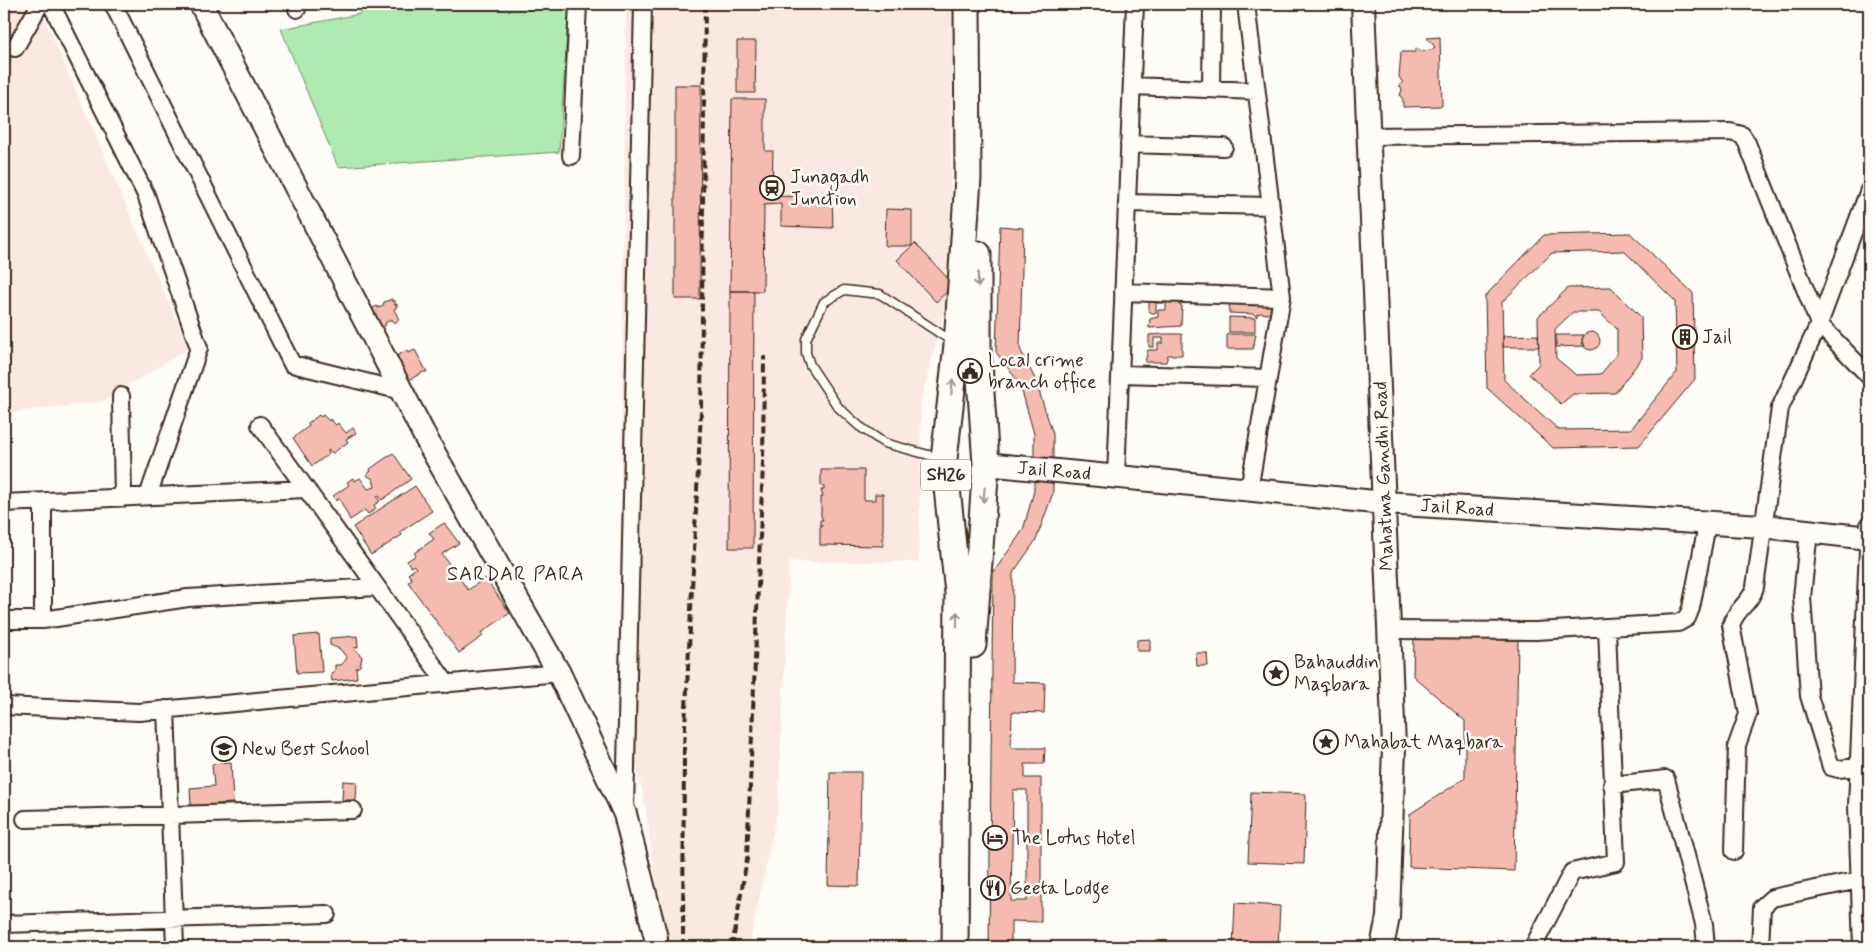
<svg xmlns="http://www.w3.org/2000/svg" width="1873" height="951" font-family="Mynerve,sans-serif">
  <style>
    .built { fill: #fbe8e2 }
    .green { fill: #afeab0; stroke: #758a67 }
    .building { fill: #f5bab0; stroke: #3b2a1e; fill-rule: evenodd }
    .lines { fill: none; stroke-linecap: round; stroke-linejoin: round }
    .lane-casing { stroke: #3b2a1e; stroke-width: 11 }
    .street-casing { stroke: #3b2a1e; stroke-width: 20 }
    .secondary-casing { stroke: #3b2a1e; stroke-width: 26 }
    .primary-casing { stroke: #3b2a1e; stroke-width: 29 }
    .lane { stroke: #fdfcf7; stroke-width: 8 }
    .street { stroke: #fdfcf7; stroke-width: 16 }
    .secondary { stroke: #fdfcf7; stroke-width: 22 }
    .primary { stroke: #fdfcf7; stroke-width: 25 }
    .rail { stroke: #3b2a1e; stroke-width: 4; stroke-dasharray: 8 4; stroke-linecap: butt }
    .oneway { stroke: #9c938a }
    .labels { text-anchor: middle; dominant-baseline: central; stroke-width: 5; stroke-linejoin: round; paint-order: stroke }
    .shield { fill: #fdfcf7; stroke: #75695f; stroke-width: 1 }
    .shield-label { font-size: 18px; font-weight: bold; fill: #3b2a1e }
    .poi-label { font-size: 19px; fill: #3b2a1e; stroke: #fdfcf7; text-anchor: start }
    .street-label { font-size: 19px; fill: #3b2a1e; stroke: #fdfcf7 }
    .neighbourhood-label { font-size: 20px; letter-spacing: 1px; fill: #3b2a1e; stroke: #fdfcf7 }
  </style>
  <rect width="100%" height="100%" fill="#fdfcf7"/>
  <filter id="ink" filterUnits="userSpaceOnUse"><feTurbulence type="fractalNoise" baseFrequency=".02" numOctaves="2"/><feDisplacementMap in="SourceGraphic" scale="10" xChannelSelector="R" yChannelSelector="G"/><feConvolveMatrix kernelMatrix="1 2 1 2 8 2 1 2 1" color-interpolation-filters="sRGB"/></filter>
  <g filter="url(#ink)">
    <!-- built -->
    <path class="built" d="M4 4H18L42 13 188 348 102 402 4 413Z
      M626 4H953L950 287 921 401 919 562H789L778 808 749 947H663L662 928 645 803 619 695Z"/>
    <!-- green -->
    <path class="green" d="M359 4H569L559 152 338 167 281 29 360 14Z"/>
    <!-- building -->
    <path class="building" d="M4 37 11 38 10 64 4 63Z
      M1440 37 1442 106 1403 107V99L1400 96 1402 89 1399 85 1403 83 1399 77 1401 52H1415L1416 48 1420 51 1431 50 1435 47 1427 38Z
      M737 41H756L755 93H737Z
      M675 85H701L700 299H675Z
      M732 99H765V151H773L772 189H764V196L832 197 833 228 781 226V204L764 205 763 291H730Z
      M886 209 912 210V246H885Z
      M1000 226 1023 228 1020 349 1035 379 1053 434V493L1036 540 1013 573 1012 682 1045 683 1044 713 1012 712 1011 748H1045L1044 764H1025V778H1041V922L1011 921V947H989L993 573 1023 530 1034 491V434L1020 384 996 352ZM1013 790H1027V901H1011Z
      M1630 233 1693 293 1695 379 1639 446 1553 448 1487 388 1485 296 1544 235ZM1624 251 1675 301 1677 372 1631 429 1559 430 1504 380 1502 302 1552 253Z
      M915 243 954 285 936 302 897 260Z
      M1611 287 1641 317 1642 358 1615 393 1573 394 1561 404 1529 374 1539 364 1538 317 1568 288ZM1573 312H1599L1617 329V354L1601 374 1576 375 1556 358 1555 329Z
      M730 291H754L753 548H729Z
      M392 299V302L395 300V305L397 304V307L394 309 399 320 394 323 392 319 385 323 386 325 375 331 366 312 377 306 378 308 383 306 384 302Z
      M1230 299 1278 301 1277 315 1261 313 1257 314V317L1253 314 1229 313Z
      M1149 301 1182 302V304H1178L1182 306 1181 326 1149 328 1150 319 1158 317V310H1166V303H1156V313H1152L1149 311Z
      M1229 317 1255 318V332H1229Z
      M1582 341a9 9 0 1 1 18 0a9 9 0 1 1-18 0Z
      M1163 334H1182V355H1168L1166 362H1145L1148 350H1158V343H1163V338H1154V347H1149V335Z
      M1227 334H1256L1253 349H1227Z
      M1538 335 1539 347H1503V336Z
      M1556 335H1584L1582 339 1585 346 1556 347Z
      M407 350 408 353 415 350 427 372H423L409 380 395 357Z
      M319 415 321 417 323 415 329 421 330 419 336 425 338 423 346 433 353 428 356 433 346 439 348 442 333 453 328 450 329 454 312 466 293 438 309 426 308 423Z
      M393 453 411 479 382 500 379 496 377 497 380 501 374 505 376 509 368 514 365 510 350 520 339 498 336 501 333 496 349 485 347 482 353 478 355 481 360 478 368 489 375 487 373 479 366 475 371 471 370 469Z
      M821 470H864V500H875V494H883V546L820 545V527L823 525H820V520H823L821 516V497H823L821 490H824V486H821Z
      M415 486 432 511 400 532 402 535 371 555 353 527Z
      M444 523 459 543 442 554 468 590 485 578 510 613 481 633 483 636 459 653 408 582 412 579 408 574 416 568 414 565 411 567 407 561 416 555 414 553 434 539 429 533Z
      M319 634 322 672 297 673 294 636Z
      M357 636 358 647 354 648 362 657 360 666 356 668 357 678 332 681 331 673 335 671V665H341L347 658 340 649 330 645V638Z
      M1414 637 1518 640 1514 871 1409 867 1410 814 1465 778V721L1413 676Z
      M1150 639V651H1137V640Z
      M1196 653H1207L1208 666H1197Z
      M231 762 233 803 191 806 190 788 214 786 212 764Z
      M830 772H861L859 886 828 885Z
      M343 781 357 782 356 800H342Z
      M1251 792 1306 794 1304 864 1248 862Z
      M1235 903 1280 906 1278 947H1233Z"/>
    <g class="lines">
      <defs>
        <path id="lane" d="M940 458 884 443 859 426 838 407 810 365 806 353V339L824 302 844 290 880 294 953 342"/>
        <path id="street" d="M51 4 146 195 199 348 148 496
          M113 4 292 364 402 391
          M297 4V9
          M1246 4 1282 297 1249 490
          M15 48 40 4
          M1132 86 1256 91
          M1211 89 1212 4
          M1369 136 1730 132 1742 135 1747 143 1819 324 1869 376
          M1129 144 1224 147
          M571 156 578 4
          M1127 203 1271 206
          M1123 292 1282 297
          M1120 374 1268 378
          M121 396 123 498
          M260 425 447 684
          M1116 477 1135 4
          M43 502V620
          M4 503 306 489
          M1809 531 1802 597 1809 696 1831 767 1838 769 1858 767
          M4 620H43L188 598 377 587
          M1390 630 1536 631 1678 623 1687 618 1691 608 1707 525
          M4 706 139 712 559 673
          M166 709 175 947
          M1612 785 1666 779 1704 924 1706 947
          M625 811 643 4
          M25 819 353 810
          M1734 851 1737 745 1748 714 1731 625C1737 607 1751 603 1755 587L1780 408 1819 324 1869 190
          M4 924 327 914
          M1533 947 1572 872 1616 862 1607 627
          M1760 947 1762 907 1772 898 1860 880
          M1862 947 1857 806 1869 525"/>
        <path id="secondary" d="M201 4 430 446 559 673 625 814 656 938V947
          M1363 4 1394 747 1388 917 1382 947
          M986 464 1385 503 1762 526 1869 538"/>
        <path id="primary" d="M973 645 986 464 978 350V254
          M955 947 958 593 944 459 957 345 968 178 967 4"/>
      </defs>
      <!-- lane casing -->
      <use href="#lane" class="lane-casing"/>
      <!-- street casing -->
      <use href="#street" class="street-casing"/>
      <!-- secondary casing -->
      <use href="#secondary" class="secondary-casing"/>
      <!-- primary casing -->
      <use href="#primary" class="primary-casing"/>
      <!-- lane -->
      <use href="#lane" class="lane"/>
      <!-- street -->
      <use href="#street" class="street"/>
      <!-- secondary -->
      <use href="#secondary" class="secondary"/>
      <!-- primary -->
      <use href="#primary" class="primary"/>
      <!-- rail -->
      <path class="rail" d="M683 947 684 747 701 411 705 4
        M732 947 747 859 763 463 764 356"/>
    </g>
    <!-- one-way arrows -->
    <defs><path id="oneway-shaft" d="M-6 0H5M1.5-3L5.5 0L1.5 3" fill="none" stroke-width="1.6" stroke-linecap="round" stroke-linejoin="round" transform="scale(1.25)"/></defs>
    <g class="oneway">
      <use href="#oneway-shaft" transform="translate(978 280) rotate(90)"/>
      <use href="#oneway-shaft" transform="translate(952 387) rotate(-84)"/>
      <use href="#oneway-shaft" transform="translate(984 495) rotate(95)"/>
      <use href="#oneway-shaft" transform="translate(957 619) rotate(-90)"/>
    </g>
  </g>
  <!-- icons -->
  <defs>
    <symbol id="station-ring" viewBox="-11 -11 22 22"><circle r="9.5" fill="#fdfcf7" stroke="#3b2a1e" stroke-width="1.5"/><path d="M-3-6H3Q5-6 5-4V2Q5 4 3 4L4.5 6H3L1.5 4h-3L-3 6H-4.5L-3 4Q-5 4-5 2V-4Q-5-6-3-6ZM-3.5-4v3h7v-3ZM-3.5 1v1.5H-2V1ZM2 1v1.5H3.5V1Z" fill="#3b2a1e"/></symbol>
    <symbol id="building-ring" viewBox="-11 -11 22 22"><circle r="9.5" fill="#fdfcf7" stroke="#3b2a1e" stroke-width="1.5"/><path d="M-4-6H4V6H1V3H-1V6H-4ZM-2.5-4.3h1.7v1.8h-1.7ZM.8-4.3h1.7v1.8H.8ZM-2.5-1h1.7V.8h-1.7ZM.8-1h1.7V.8H.8Z" fill="#3b2a1e"/></symbol>
    <symbol id="civic-ring" viewBox="-11 -11 22 22"><circle r="9.5" fill="#fdfcf7" stroke="#3b2a1e" stroke-width="1.5"/><path d="M-.6-6.5H3V-4.5H.6V-3L4-1V1h2V6H-6V1h2V-1L-.6-3ZM-1.2 2.5V6h2.4V2.5Z" fill="#3b2a1e"/></symbol>
    <symbol id="sight-ring" viewBox="-11 -11 22 22"><circle r="9.5" fill="#fdfcf7" stroke="#3b2a1e" stroke-width="1.5"/><path d="M0-6L1.8-2.2L6-1.7L2.9 1.2L3.7 5.4L0 3.3L-3.7 5.4L-2.9 1.2L-6-1.7L-1.8-2.2Z" fill="#3b2a1e"/></symbol>
    <symbol id="school-ring" viewBox="-11 -11 22 22"><circle r="9.5" fill="#fdfcf7" stroke="#3b2a1e" stroke-width="1.5"/><path d="M0-5L7-2L0 1L-7-2ZM-4 1L0 2.5L4 1V4Q0 6-4 4Z" fill="#3b2a1e"/></symbol>
    <symbol id="hotel-ring" viewBox="-11 -11 22 22"><circle r="9.5" fill="#fdfcf7" stroke="#3b2a1e" stroke-width="1.5"/><path d="M-6-4.5h1.5V1H6V5H4.5V3h-9V5H-6ZM-4 0a1.8 1.8 0 1 1 3.6 0ZM.5 0V-2.5h3Q6-2.5 6 0Z" fill="#3b2a1e"/></symbol>
    <symbol id="restaurant-ring" viewBox="-11 -11 22 22"><circle r="9.5" fill="#fdfcf7" stroke="#3b2a1e" stroke-width="1.5"/><path d="M-5-6h1v4h1v-4h1v4h1v-4h1v5L-1.5 .5V6h-2V.5L-5-1ZM5-6V6H3V1.5H1.5Q1.5-4 5-6Z" fill="#3b2a1e"/></symbol>
  </defs>
  <g fill-rule="evenodd">
    <use href="#station-ring" x="758" y="174" width="28" height="28"/>
    <use href="#building-ring" x="1671" y="323" width="28" height="28"/>
    <use href="#civic-ring" x="956" y="357" width="28" height="28"/>
    <use href="#sight-ring" x="1262" y="659" width="28" height="28"/>
    <use href="#sight-ring" x="1312" y="728" width="28" height="28"/>
    <use href="#school-ring" x="210" y="735" width="28" height="28"/>
    <use href="#hotel-ring" x="981" y="824" width="28" height="28"/>
    <use href="#restaurant-ring" x="979" y="874" width="28" height="28"/>
  </g>
  <g class="labels">
    <!-- shield labels -->
    <rect class="shield" x="921" y="459.5" width="50" height="31" rx="4"/>
    <g class="shield-label">
      <text x="946" y="475">SH26</text>
    </g>
    <!-- poi labels -->
    <g class="poi-label">
      <text x="790" y="177">Junagadh<tspan x="790" dy="22">Junction</tspan></text>
      <text x="1702" y="337">Jail</text>
      <text x="988" y="360">Local crime<tspan x="988" dy="22">branch office</tspan></text>
      <text x="1294" y="662">Bahauddin<tspan x="1294" dy="22">Maqbara</tspan></text>
      <text x="1344" y="742">Mahabat Maqbara</text>
      <text x="242" y="749">New Best School</text>
      <text x="1012" y="838">The Lotus Hotel</text>
      <text x="1010" y="888">Geeta Lodge</text>
    </g>
    <!-- street labels -->
    <g class="street-label">
      <text transform="translate(1054 471) rotate(5)">Jail Road</text>
      <text transform="translate(1384 476) rotate(-92)">Mahatma Gandhi Road</text>
      <text transform="translate(1457 508) rotate(4)">Jail Road</text>
    </g>
    <!-- neighbourhood labels -->
    <g class="neighbourhood-label">
      <text x="516" y="574">SARDAR PARA</text>
    </g>
  </g>
  <!-- margin -->
  <rect width="1873" height="951" fill="none" stroke="#fdfcf7" stroke-width="20"/>
  <rect x="10" y="10" width="1853" height="931" fill="none" stroke="#3b2a1e" stroke-width="2" filter="url(#ink)"/>
</svg>
